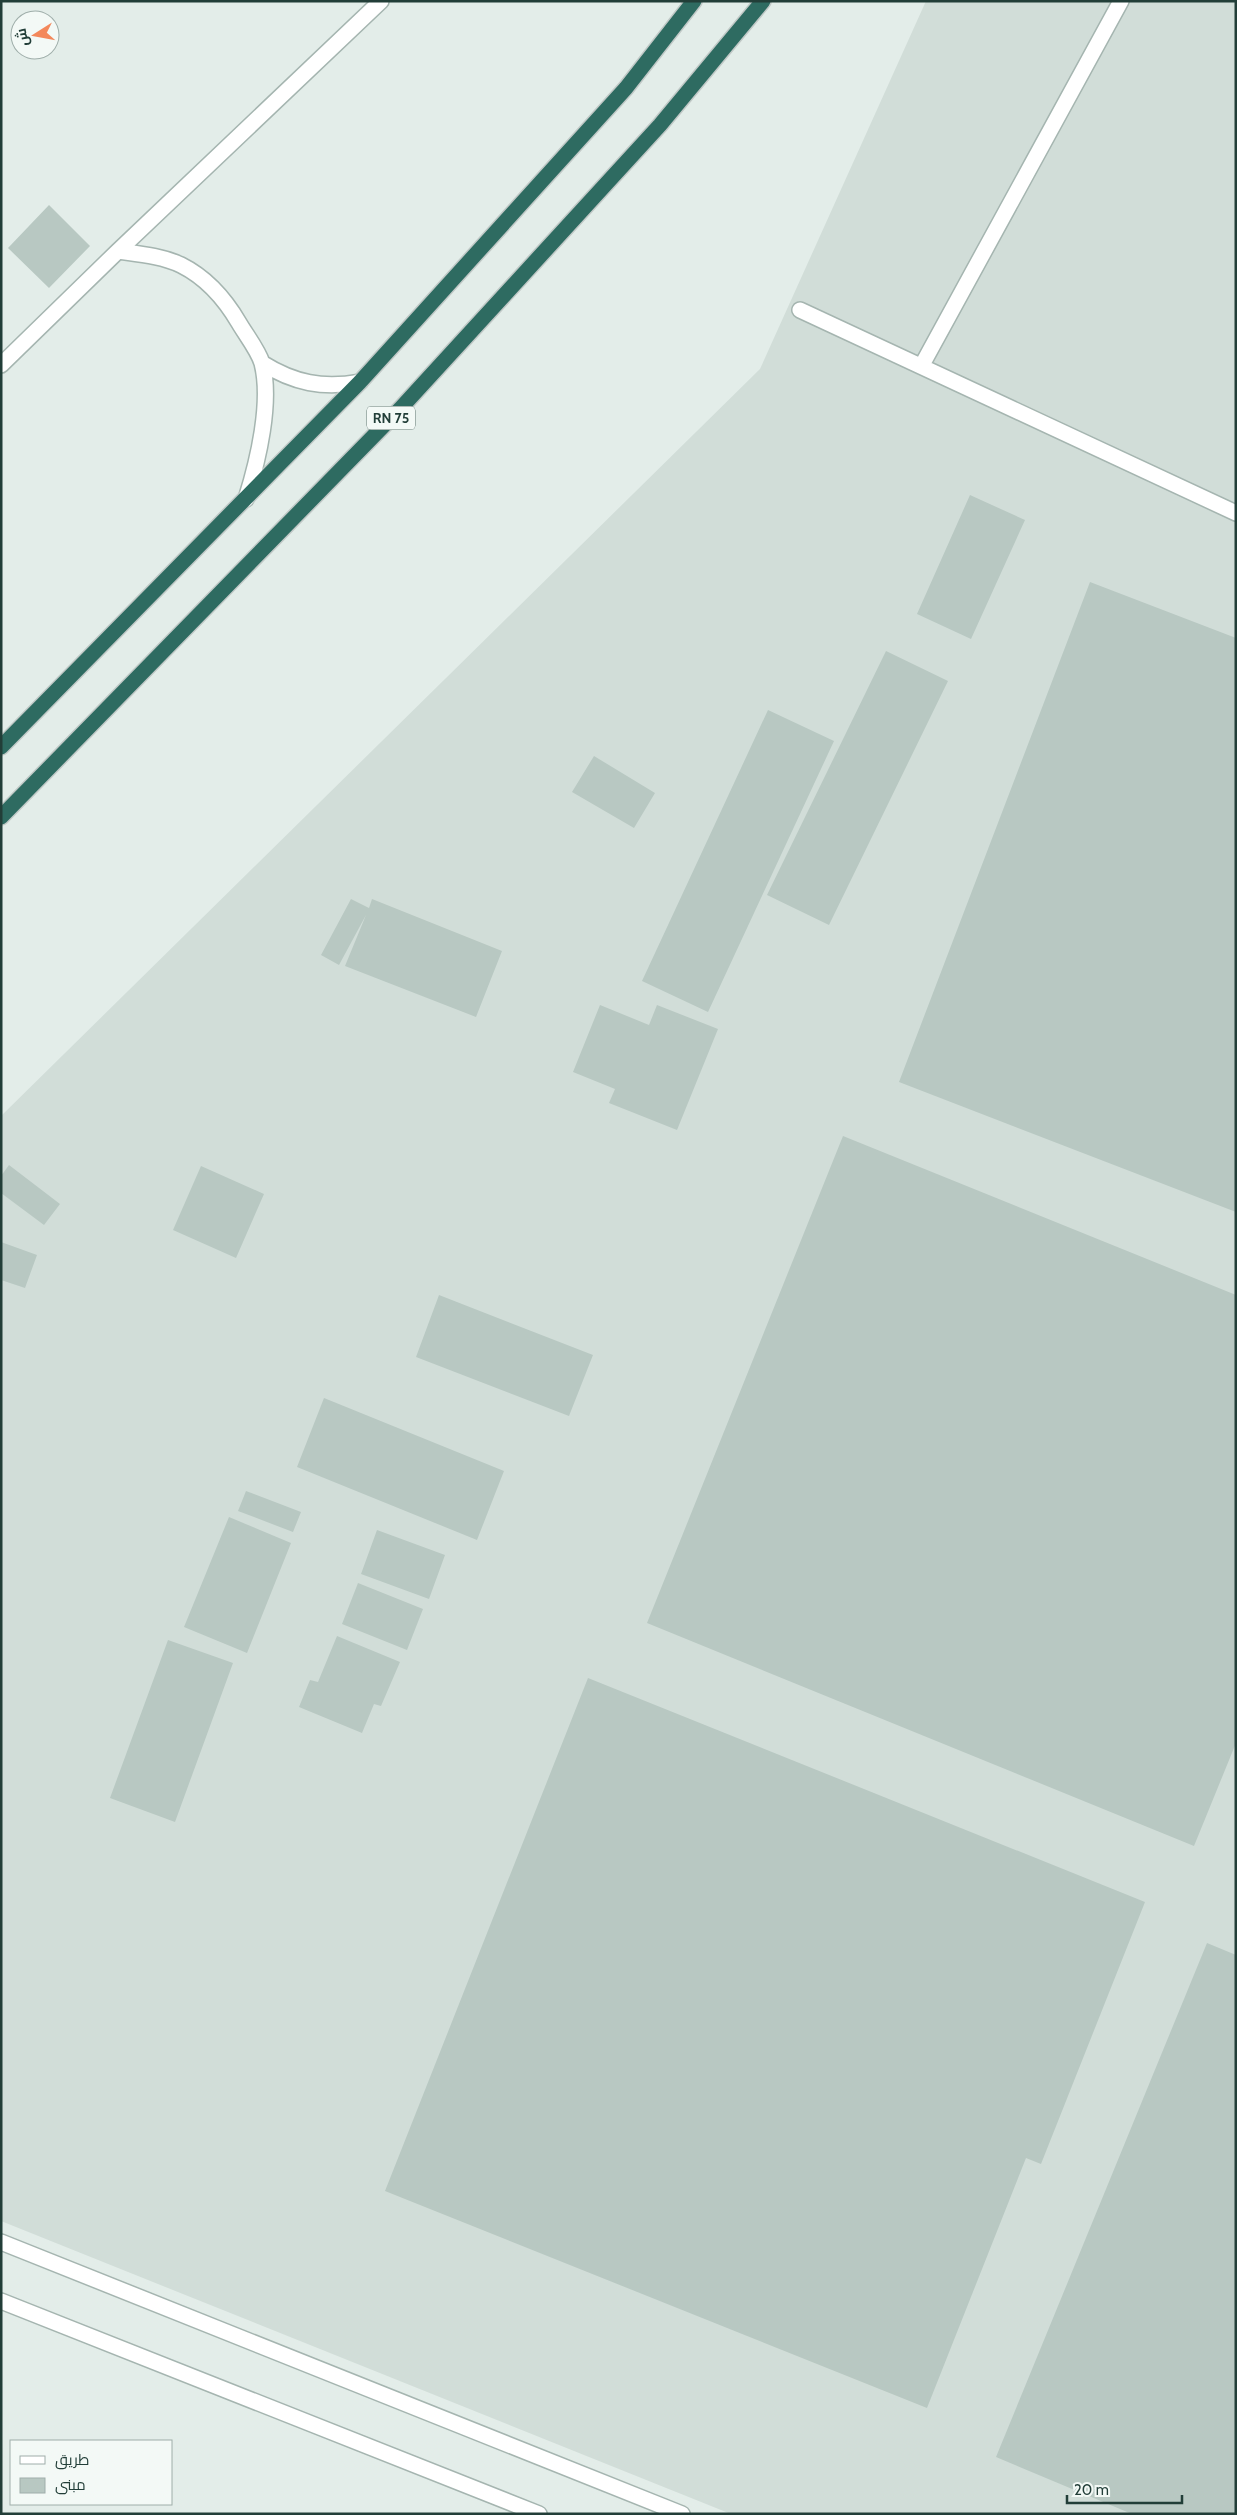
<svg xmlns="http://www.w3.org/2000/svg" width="1237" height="2515" font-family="Cabin,Cairo,sans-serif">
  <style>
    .built { fill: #d1ddd8 }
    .building { fill: #b8c8c2 }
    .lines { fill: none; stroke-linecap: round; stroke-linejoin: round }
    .street-casing { stroke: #a5b5b0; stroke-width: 18 }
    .highway-casing { stroke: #c1c9c7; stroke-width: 18 }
    .street { stroke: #fff; stroke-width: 15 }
    .highway { stroke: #2e6b61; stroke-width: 15 }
    .labels { text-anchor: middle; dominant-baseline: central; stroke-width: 4; stroke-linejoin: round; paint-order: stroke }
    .shield { fill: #f3f9f6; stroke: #617671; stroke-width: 1 }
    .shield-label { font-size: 14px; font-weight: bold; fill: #223e38 }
  </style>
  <rect width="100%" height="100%" fill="#e3ede9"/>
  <!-- built -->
  <path class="built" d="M926 1H1236V2514H731L1 2221V1116L760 369Z"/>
  <!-- building -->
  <path class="building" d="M49 205 90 246 49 288 8 248Z
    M970 495 1025 520 971 639 917 614Z
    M1090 582 1236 638V1212L899 1082Z
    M886 651 948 681 829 925 767 895Z
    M768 710 834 741 708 1012 642 981Z
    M594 756 655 793 634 828 572 792Z
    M351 899 369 908 372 899 502 951 476 1017 345 966 366 915 339 965 321 955Z
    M600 1005 649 1025 657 1005 718 1029 677 1130 609 1103 615 1089 573 1072Z
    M843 1136 1236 1295V1743L1194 1846 647 1623Z
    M9 1165 60 1204 44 1225 1 1193V1176Z
    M201 1166 264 1194 236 1258 173 1230Z
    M1 1242 37 1255 25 1288 1 1280Z
    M439 1295 593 1355 569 1416 416 1357Z
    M324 1398 504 1471 477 1540 297 1467Z
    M246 1491 301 1512 293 1532 238 1511Z
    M229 1517 291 1543 247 1653 184 1627Z
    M377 1530 445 1555 429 1599 361 1574Z
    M358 1583 423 1609 407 1650 342 1624Z
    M337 1636 400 1662 381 1706 374 1704 362 1733 299 1707 310 1680 318 1682Z
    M168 1640 233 1663 175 1822 110 1798Z
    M588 1678 1145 1902 1041 2164 1026 2158 927 2408 385 2191Z
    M1207 1943 1236 1955V2514H1132L996 2457Z"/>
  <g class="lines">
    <defs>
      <path id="street" d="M118 251C139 254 162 256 181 265 207 278 225 299 239 323 246 335 258 350 262 363 272 402 258 461 246 499
        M800 310 1236 513
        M262 363C294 383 323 389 360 382
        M1 365 118 251 381 1
        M922 365 1121 1
        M1 2242 682 2514
        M1 2301 539 2514"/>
      <path id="highway" d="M1 747 360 382 626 88 694 1
        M1 817 400 409 660 125 763 1"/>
    </defs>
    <!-- street casing -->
    <use href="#street" class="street-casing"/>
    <!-- highway casing -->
    <use href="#highway" class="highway-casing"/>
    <!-- street -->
    <use href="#street" class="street"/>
    <!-- highway -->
    <use href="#highway" class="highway"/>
  </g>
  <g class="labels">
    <!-- shield labels -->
    <rect class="shield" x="367" y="406.5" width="48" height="23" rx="4"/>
    <g class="shield-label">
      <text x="391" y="418">RN 75</text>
    </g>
  </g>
  <!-- border -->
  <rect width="1237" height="2515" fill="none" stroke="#223e38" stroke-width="5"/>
  <!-- legend -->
  <rect x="10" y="2440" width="162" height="65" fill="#f3f9f6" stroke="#9faeaa"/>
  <rect x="20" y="2456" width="25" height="8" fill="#ffffff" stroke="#9faeaa"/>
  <text x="55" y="2465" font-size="15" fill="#223e38">طريق</text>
  <rect x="20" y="2478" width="25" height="15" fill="#b8c8c2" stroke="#9faeaa"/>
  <text x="55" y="2490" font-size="15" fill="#223e38">مبنى</text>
  <!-- north arrow -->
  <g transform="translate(35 35) rotate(259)"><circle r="24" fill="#f3f9f6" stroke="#9faeaa"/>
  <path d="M0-4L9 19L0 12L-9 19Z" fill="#f3885b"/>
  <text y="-8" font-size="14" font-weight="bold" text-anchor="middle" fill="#223e38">ش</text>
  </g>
  <!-- scale -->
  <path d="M1067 2495v8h115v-8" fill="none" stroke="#223e38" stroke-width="2.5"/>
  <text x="1074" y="2495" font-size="15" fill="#223e38" stroke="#f3f9f6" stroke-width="4" paint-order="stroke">20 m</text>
</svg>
